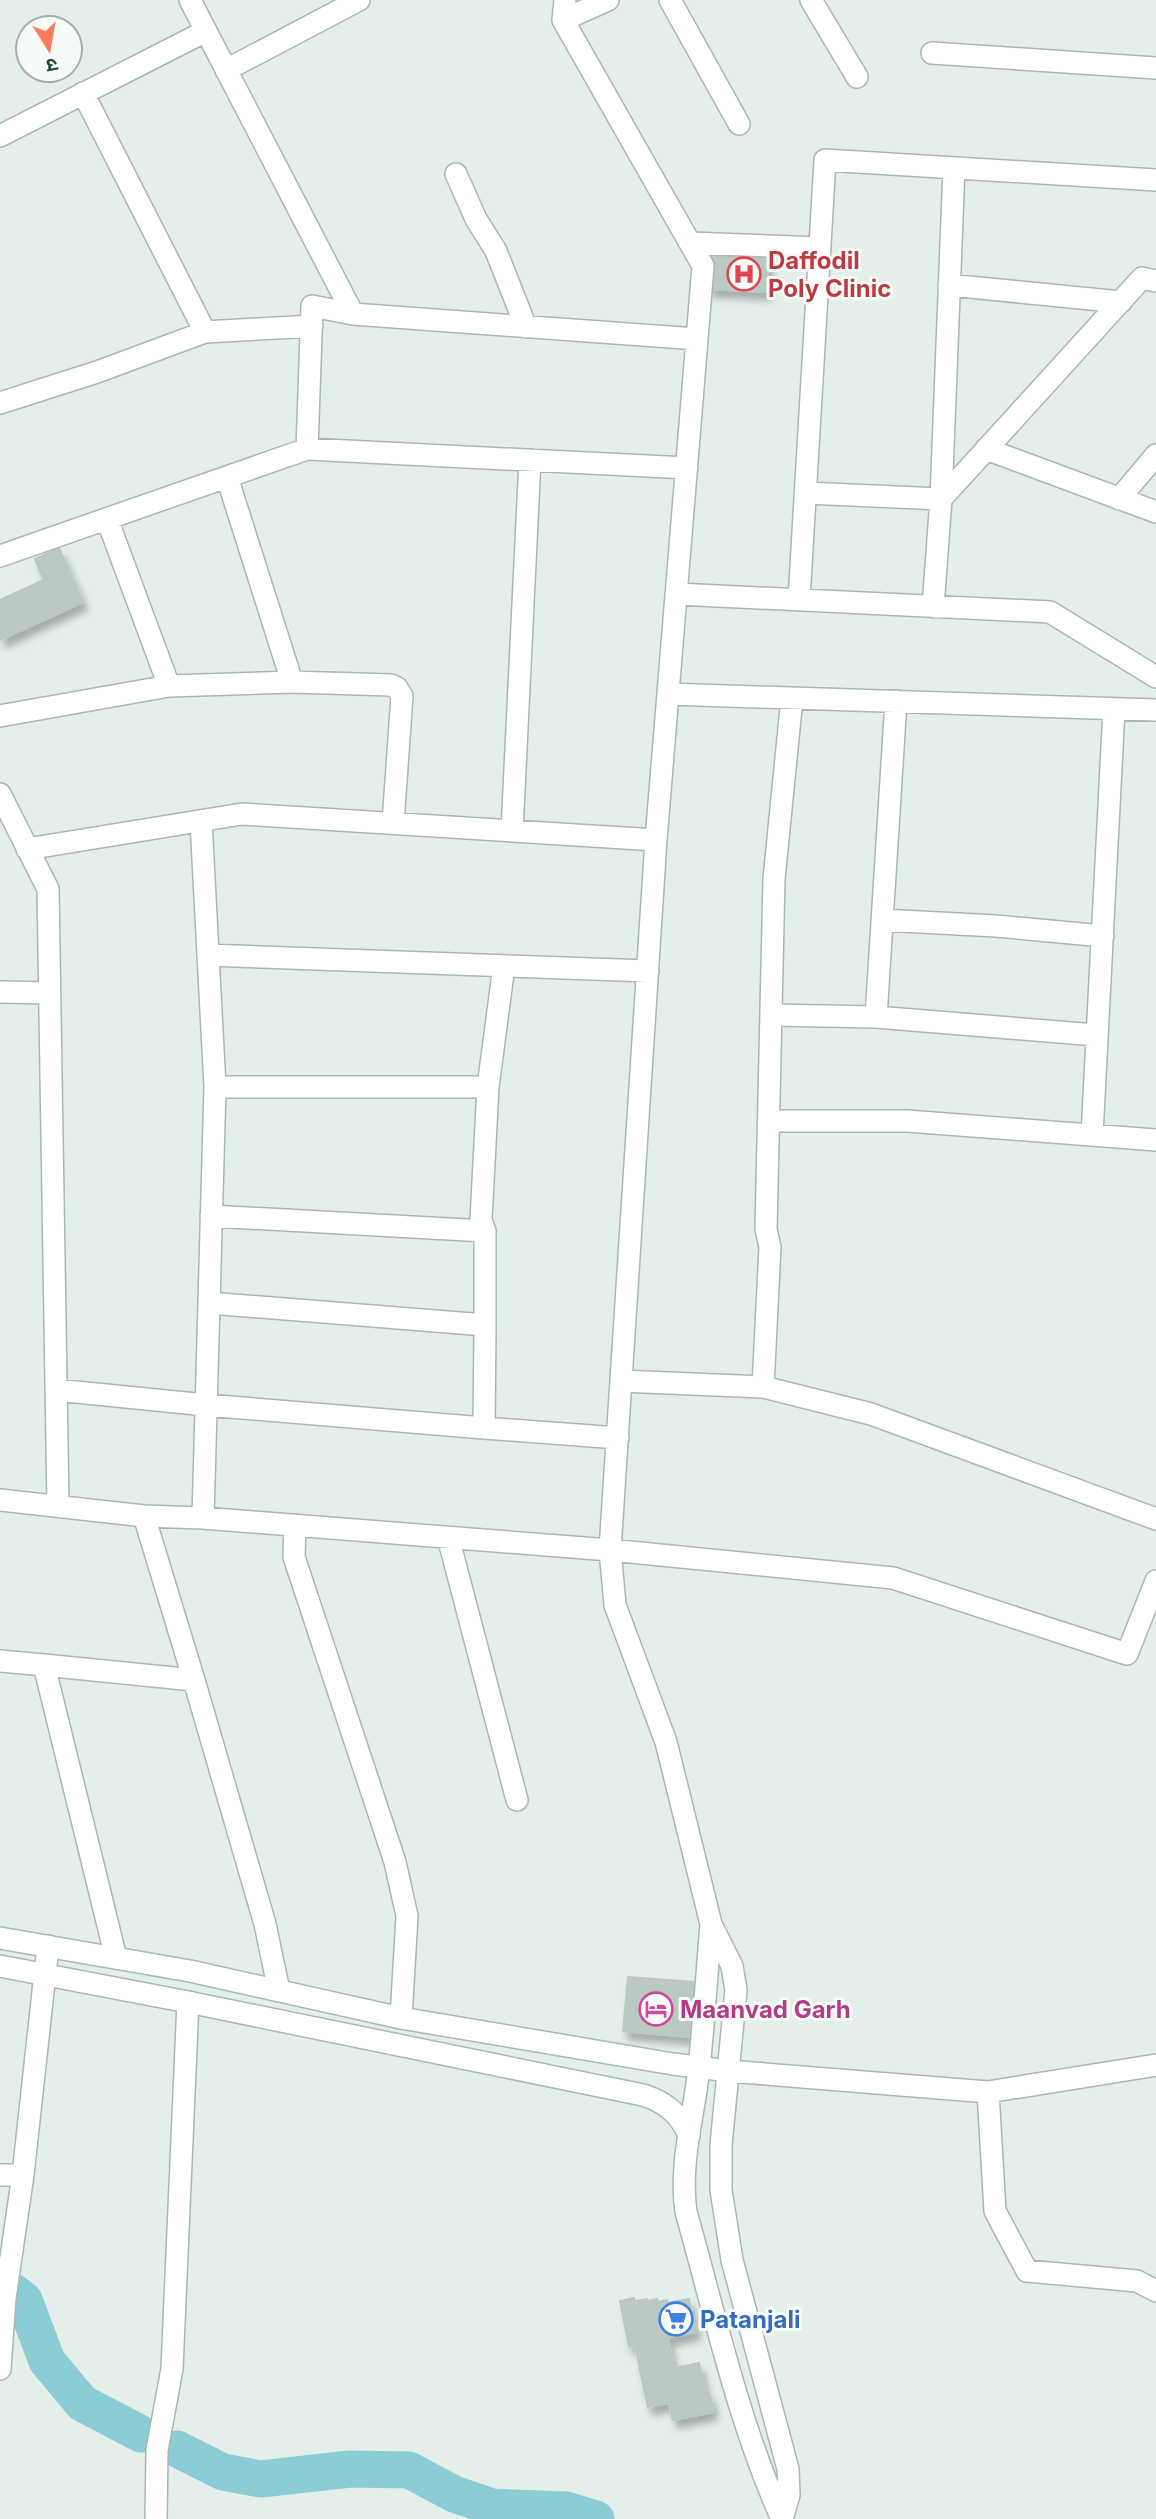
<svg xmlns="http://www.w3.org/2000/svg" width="1156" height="2519" font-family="Inter,'Noto Sans Devanagari',sans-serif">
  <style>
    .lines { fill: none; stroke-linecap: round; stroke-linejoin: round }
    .river { stroke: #8cccd5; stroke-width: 37 }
    .building { fill: #bacac3; stroke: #b7c9c1; stroke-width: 2; filter: url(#shadow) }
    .street-casing { stroke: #a7b8b1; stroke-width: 24 }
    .secondary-casing { stroke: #a3bbb2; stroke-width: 24 }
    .street { stroke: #fff; stroke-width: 21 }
    .secondary { stroke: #fff; stroke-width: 21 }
    .labels { text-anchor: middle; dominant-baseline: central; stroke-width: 6; stroke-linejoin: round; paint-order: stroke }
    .health-label { font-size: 24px; font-weight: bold; fill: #be3a42; stroke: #f6fbf8; text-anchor: start }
    .hotel-label { font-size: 24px; font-weight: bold; fill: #b23c85; stroke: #f6fbf8; text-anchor: start }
    .shop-label { font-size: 24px; font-weight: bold; fill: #366cbe; stroke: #f6fbf8; text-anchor: start }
  </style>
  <defs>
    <filter id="shadow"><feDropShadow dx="4.5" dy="8" stdDeviation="3.5" flood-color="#0004"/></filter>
  </defs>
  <rect width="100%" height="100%" fill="#e5efea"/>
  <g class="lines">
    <!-- river -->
    <path class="river" d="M0 2289 15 2293 24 2300 47 2361 82 2403 141 2434
      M177 2449 223 2472 261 2479 350 2469 409 2470 454 2494 492 2507 566 2510 596 2519"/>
  </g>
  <!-- building -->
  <path class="building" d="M709 253 768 255 767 292 708 289Z
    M59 548 83 602 0 640V600L44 580 35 559Z
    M628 1977 694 1982 689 2037 623 2031Z
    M634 2298 635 2301 647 2299 648 2301 657 2299 658 2302 667 2300 668 2303 689 2299 696 2332 629 2346 620 2301Z
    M668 2338 674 2369 641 2375 635 2344Z
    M699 2363 706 2395 648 2407 641 2375Z
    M710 2394 713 2412 673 2420 669 2403Z"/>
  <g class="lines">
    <defs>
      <path id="street" d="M565 0 563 20 703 266 656 840 610 1550 615 1605 666 1742 711 1924 732 1966 736 1990 721 2145V2190L732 2260 788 2469 789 2495 782 2519
        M670 0 739 124
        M811 0 857 77
        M563 20 608 0
        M206 31 353 314 697 339
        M932 53 1156 68
        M226 70 359 0
        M83 93 205 332
        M0 136 206 31 190 0
        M456 174 476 219 496 251 526 327
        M690 243 820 248
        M949 285 1121 302
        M0 403 97 372 205 332 312 326
        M307 449 312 306 353 314
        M986 449 1156 512
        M806 493 941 499 954 168
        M1119 499 1156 455
        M107 519 169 686
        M0 556 307 449 687 468
        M677 594 1050 612 1156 677
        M799 600 825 160 1156 180
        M933 607 941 499 1142 278 1156 281
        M292 682 391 685 397 688 402 696 393 823
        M668 694 1156 710
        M0 716 169 686 292 682 227 477
        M0 794 48 889 58 1506
        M201 821 215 1087 203 1518
        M512 831 530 460
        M27 849 242 814 656 840
        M882 920 996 926 1103 936
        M208 955 648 971
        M0 992 49 993
        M771 1015 876 1017 1096 1035
        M876 1017 896 701
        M215 1087H488
        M769 1121H907L1156 1140
        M1092 1135 1114 709
        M211 1216 485 1231
        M485 1325V1231L481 1220 488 1087 504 966
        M621 1381 763 1387 871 1414 1156 1519
        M763 1387 770 1247 766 1229 774 879 792 698
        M56 1390 206 1405 484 1428 485 1325 209 1303
        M484 1428 618 1438
        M0 1500 144 1516 203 1518 610 1550 893 1578 1127 1654 1156 1581
        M295 1525 294 1557 395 1862 407 1916 401 2018
        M448 1537 517 1800
        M0 1661 44 1665
        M194 1680 265 1924 279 1991
        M711 1924C707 1972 704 2020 699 2068 694 2116 679 2163 686 2212 715 2314 738 2422 782 2519
        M116 1958 44 1665 194 1680 144 1516
        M729 2071 988 2092 1156 2065
        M988 2092 995 2211 1027 2271 1137 2281 1156 2291
        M0 2175H23
        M0 2369 5 2298 23 2175 48 1946
        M156 2519 157 2450 172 2369 188 2002"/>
      <path id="secondary" d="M0 1938 190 1971 401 2018 673 2064 729 2071
        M0 1966 188 2002 643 2095C665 2102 679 2113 689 2135"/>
    </defs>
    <!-- street casing -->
    <use href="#street" class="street-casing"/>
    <!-- secondary casing -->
    <use href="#secondary" class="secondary-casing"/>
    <!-- street -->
    <use href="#street" class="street"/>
    <!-- secondary -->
    <use href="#secondary" class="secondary"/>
  </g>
  <!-- icons -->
  <defs>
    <symbol id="hospital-ring" viewBox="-11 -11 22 22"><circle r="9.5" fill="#f6fbf8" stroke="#e0444e" stroke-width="1.5"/><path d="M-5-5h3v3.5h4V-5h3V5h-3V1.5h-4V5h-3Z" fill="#e0444e"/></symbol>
    <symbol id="hotel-ring" viewBox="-11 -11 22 22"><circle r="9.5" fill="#f6fbf8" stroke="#d1479c" stroke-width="1.5"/><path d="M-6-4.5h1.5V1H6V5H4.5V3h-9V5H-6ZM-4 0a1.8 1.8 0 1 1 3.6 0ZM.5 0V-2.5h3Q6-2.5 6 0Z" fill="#d1479c"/></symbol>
    <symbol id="supermarket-ring" viewBox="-11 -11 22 22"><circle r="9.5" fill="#f6fbf8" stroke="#3f7fe0" stroke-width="1.5"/><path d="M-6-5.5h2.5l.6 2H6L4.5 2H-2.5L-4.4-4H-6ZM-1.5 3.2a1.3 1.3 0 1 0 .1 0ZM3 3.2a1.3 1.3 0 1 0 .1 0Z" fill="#3f7fe0"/></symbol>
  </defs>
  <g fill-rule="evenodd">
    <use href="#hospital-ring" x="725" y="255" width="38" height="38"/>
    <use href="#hotel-ring" x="637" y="1990" width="38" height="38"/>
    <use href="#supermarket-ring" x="657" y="2300" width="38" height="38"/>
  </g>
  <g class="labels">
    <!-- health labels -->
    <g class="health-label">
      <text x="768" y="260">Daffodil<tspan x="768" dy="28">Poly Clinic</tspan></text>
    </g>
    <!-- hotel labels -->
    <g class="hotel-label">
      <text x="680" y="2009">Maanvad Garh</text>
    </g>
    <!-- shop labels -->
    <g class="shop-label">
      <text x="700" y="2319">Patanjali</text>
    </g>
  </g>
  <!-- north arrow -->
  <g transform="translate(49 49) rotate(169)"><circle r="33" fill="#f6fbf8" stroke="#a2b1ac" stroke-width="2"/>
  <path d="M0-5L12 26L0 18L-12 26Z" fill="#f77d5b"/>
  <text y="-10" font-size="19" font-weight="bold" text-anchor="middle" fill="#234239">उ</text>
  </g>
</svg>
